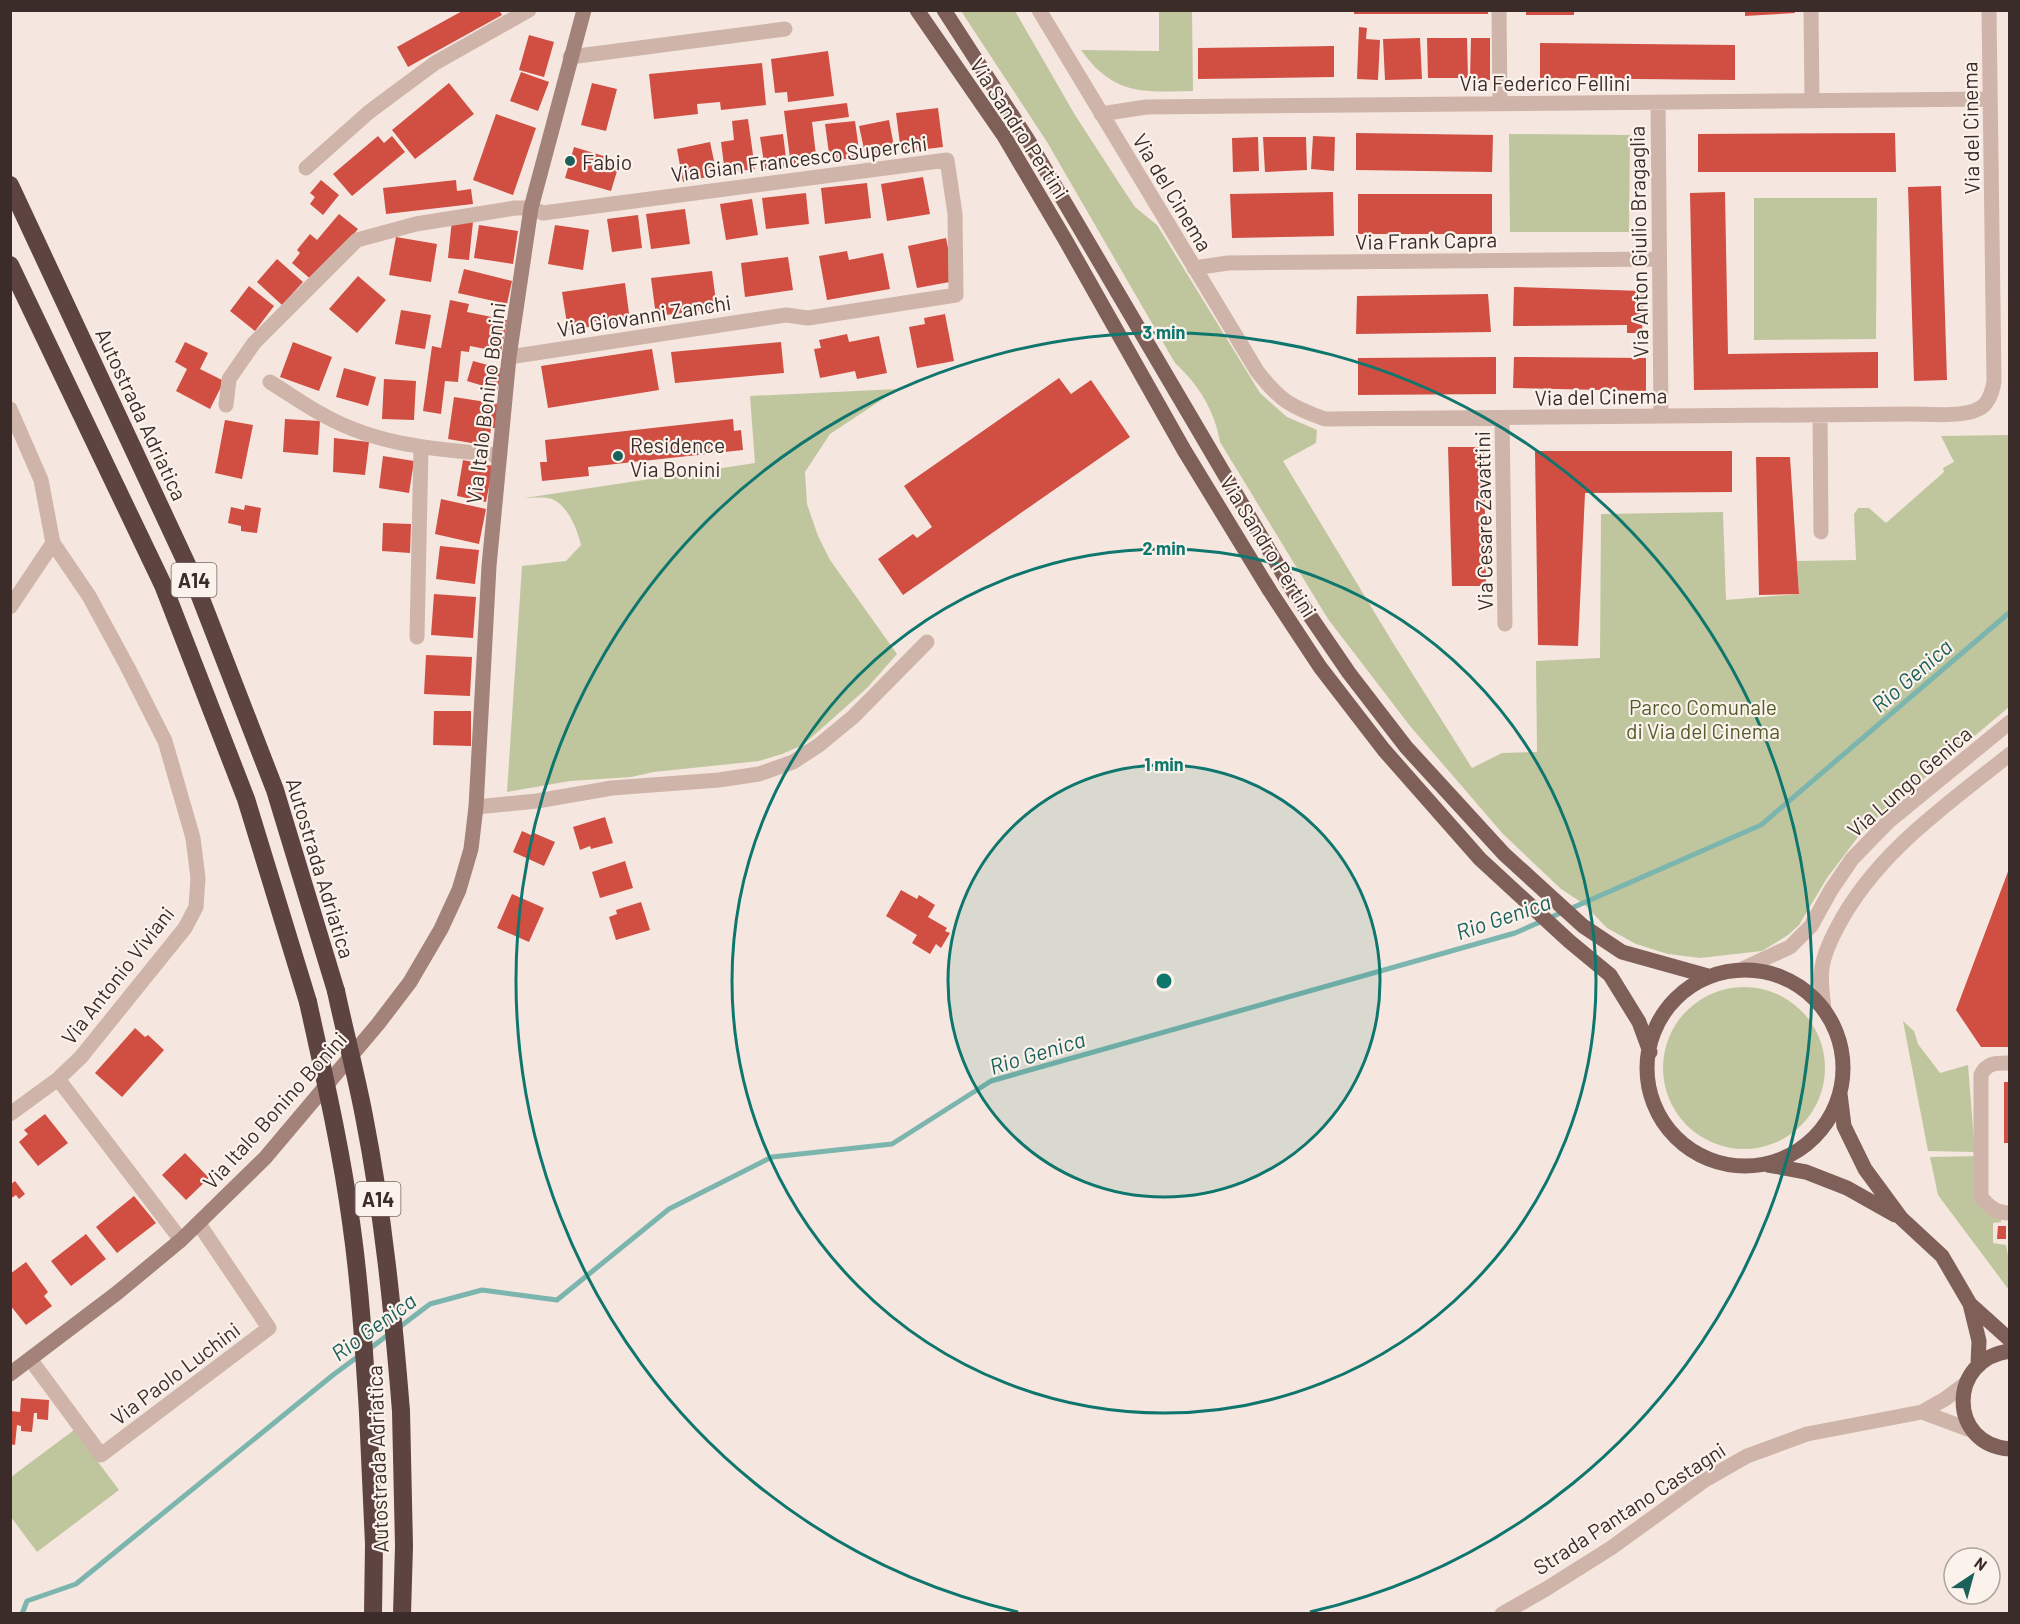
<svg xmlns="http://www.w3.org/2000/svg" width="2020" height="1624" font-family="Barlow,sans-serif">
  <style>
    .green { fill: #bfc69d }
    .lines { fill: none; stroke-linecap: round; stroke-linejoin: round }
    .stream { stroke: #7bb5ae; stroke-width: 5 }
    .building { fill: #d04e42 }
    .minor { stroke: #cfb4a9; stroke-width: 15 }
    .tertiary { stroke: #cfb4a9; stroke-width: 15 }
    .secondary { stroke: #a3827a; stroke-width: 15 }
    .primary { stroke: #7f6059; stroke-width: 15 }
    .motorway { stroke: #5d4440; stroke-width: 18 }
    .motorway-bridge { stroke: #5d4440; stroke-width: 18 }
    .ring { fill: none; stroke: #0f766e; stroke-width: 3 }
    .poi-dot { fill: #1b615b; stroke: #fcf2ec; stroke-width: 2 }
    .labels { text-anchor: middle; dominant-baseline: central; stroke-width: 4.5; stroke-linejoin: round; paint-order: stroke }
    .shield { fill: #fcf2ec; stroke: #756764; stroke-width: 1.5 }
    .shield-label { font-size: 20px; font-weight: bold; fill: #3b2c2a }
    .street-label { font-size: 21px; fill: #3b2c2a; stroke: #fcf2ec }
    .poi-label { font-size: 21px; fill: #3b2c2a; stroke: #fcf2ec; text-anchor: start }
    .park-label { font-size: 21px; fill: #525c2b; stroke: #fcf2ec }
    .water-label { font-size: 22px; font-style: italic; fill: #1b615b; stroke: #fcf2ec }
    .centre { fill: #0f766e; stroke: #fcf2ec; stroke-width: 3 }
    .ring-label { font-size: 18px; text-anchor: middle; font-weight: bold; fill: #0f766e; stroke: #fcf2ec; stroke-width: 4.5; stroke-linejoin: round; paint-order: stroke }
  </style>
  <rect width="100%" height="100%" fill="#f5e7df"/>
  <!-- green -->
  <path class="green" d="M961 11H1015L1075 115 1119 183 1135 207 1157 225 1260 393 1287 417 1317 430 1316 443 1283 461 1393 643 1472 768 1502 753 1537 752 1536 661 1600 658 1601 514 1723 512 1726 600 1799 594 1797 561 1856 560 1854 514 1858 508H1869L1886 523 1944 472 1943 468 1954 462 1941 436 2009 435V707L1864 829 1827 878 1799 925 1788 935 1762 951 1700 958 1668 954 1636 944 1607 928 1584 904 1561 889 1503 834 1410 726 1328 619 1220 442C1215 411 1198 384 1175 363L1047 142Z
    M1159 11H1192L1193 91C1143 92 1114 96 1081 50L1159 51Z
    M1509 134 1630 135 1629 232H1510Z
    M1877 198 1876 339 1754 340V198Z
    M898 389 830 434 805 472 807 504 818 536 830 560 897 654 867 688 803 745 782 754 759 761 654 772 631 777 570 781 507 792 522 566 566 561 581 545C577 529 569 508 554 500 547 496 533 498 525 498L755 463 750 396Z
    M1663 1068a81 81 0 1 1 162 0a81 81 0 1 1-162 0Z
    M1903 1021 1914 1031 1918 1044 1940 1073 1968 1065 1975 1152 1928 1151Z
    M1978 1156 1977 1199 2001 1216V1222L1993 1223V1243L2006 1245 2009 1260V1290L1938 1195 1930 1157Z
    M74 1430 119 1490 37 1552 11 1517V1477Z"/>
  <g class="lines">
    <!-- stream -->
    <path class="stream" d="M397 1329 430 1304 482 1290 557 1300 669 1209 772 1157 892 1144 991 1081 1515 933 1761 825 2010 612
      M368 1350 389 1334
      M22 1614 27 1601 76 1584 333 1375 360 1355"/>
  </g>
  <!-- building -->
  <path class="building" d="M464 10H499L502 15 408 67 397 47Z
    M1354 10H1488V14H1354Z
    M1526 10H1574V15H1526Z
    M1745 10H1794L1795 13 1745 16Z
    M1359 27 1367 28 1366 39 1380 40 1378 80 1357 79Z
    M529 35 554 42 544 77 519 70Z
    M1420 38 1422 79 1385 80 1383 39Z
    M1427 38H1467L1468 78H1428Z
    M1471 38H1490V80L1470 79Z
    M1540 43 1735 45V80L1540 78Z
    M1334 46V77L1198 79V48Z
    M828 51 834 96 788 102 787 92 775 93 771 59Z
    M762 63 766 105 721 110 720 102 697 104 698 114 654 119 649 74Z
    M521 72 549 82 538 111 510 101Z
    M449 83 474 114 415 159 392 130Z
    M592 83 617 89 606 131 581 125Z
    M847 103 849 117 812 122 817 163 791 166 784 111Z
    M938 108 943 147 901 152 896 113Z
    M496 114 536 128 513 195 473 180Z
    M748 119 755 169 725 173 721 142 734 140 732 121Z
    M889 120 895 152 866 158 859 126Z
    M855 121 860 157 830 161 825 124Z
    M1356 133 1493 135 1492 172 1356 170Z
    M1895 133 1896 172H1698V134Z
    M783 134 787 166 765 169 760 137Z
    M378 136 384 143 392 136 405 152 352 196 333 174Z
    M1313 136 1335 137 1334 171 1311 169Z
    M1258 137 1259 171 1233 172 1232 138Z
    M1263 137H1306L1307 170 1265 172Z
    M710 142 717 175 683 182 677 149Z
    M574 147 620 161 611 191 565 178Z
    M923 177 930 214 887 221 881 184Z
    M321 180 339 195 323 215 310 204 315 197 310 193Z
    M456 180 457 191 471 189 473 204 386 214 383 188Z
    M867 183 871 218 825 224 821 188Z
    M1941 186 1947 380 1914 381 1908 187Z
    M1333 192 1334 236 1232 238 1230 194Z
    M1725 192 1728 354 1878 352V388L1694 390 1690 193Z
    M806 193 809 224 766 229 762 198Z
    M1358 194H1492V234H1358Z
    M752 199 758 235 726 240 720 204Z
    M685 209 690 244 651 249 646 214Z
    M339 214 358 229 314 282 292 263 300 253 297 250 310 234 317 240Z
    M638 215 642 248 612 252 607 219Z
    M452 220 473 222 469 260 448 258Z
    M479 225 518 231 513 264 474 258Z
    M555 225 589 230 583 270 548 264Z
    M396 237 437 244 431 282 389 275Z
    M946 238 955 281 917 288 908 246Z
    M847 251 849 260 883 253 890 289 827 300 819 256Z
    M788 257 793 290 745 297 741 263Z
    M277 259 303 282 282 305 257 282Z
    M464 269 512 281 507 304 458 293Z
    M712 271 717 309 656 316 651 278Z
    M358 276 386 300 357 333 329 309Z
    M625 283 630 321 568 330 562 292Z
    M249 286 274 306 255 331 230 311Z
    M1514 287 1644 291 1642 333H1627V325L1513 326Z
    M1488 294 1491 332 1356 334 1357 296Z
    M450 300 469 304 467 312 507 320 501 352 470 346 469 352 461 351 458 382 445 381 441 414 423 411 432 346 441 348Z
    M401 310 431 315 425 349 395 344Z
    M945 314 954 361 917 368 909 327 925 324 924 318Z
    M847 334 849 342 879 336 887 373 857 379 855 371 820 378 814 349 821 348 819 340Z
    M185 342 208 353 200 369 224 381 210 409 176 391 187 369 175 362Z
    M293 342 332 357 319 391 280 377Z
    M781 342 784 373 675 383 671 352Z
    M652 349 659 390 548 408 541 366Z
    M1496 357V394L1358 395V358Z
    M1514 357 1646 358V391L1513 388Z
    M473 361 503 369 497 390 467 381Z
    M344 368 376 377 368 406 336 397Z
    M1059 378 1071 394 1091 380 1130 437 903 595 878 559 913 534 917 538 932 527 904 486Z
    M384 379 416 381 414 420 382 419Z
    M454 397 499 404 495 428H491L489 446 448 439Z
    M285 419 320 421 318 455 283 452Z
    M733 419 734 431 741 430 743 450 588 467 589 476 542 481 540 462H547L545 440Z
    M225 420 253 425 242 479 215 473Z
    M334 438 369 442 365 475 333 472Z
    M1448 447H1484L1486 586H1452Z
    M1535 451H1732V492L1585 493 1578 646 1538 645Z
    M383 456 414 461 409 493 379 488Z
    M1756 457H1790L1799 594 1759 595Z
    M463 460 493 466 486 502 457 496Z
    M441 499 486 509 479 544 435 534Z
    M245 505 261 508 257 533 241 531V526L228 523 231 507 244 510Z
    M383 523 411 524 410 553 382 551Z
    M440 546 479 550 475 584 436 579Z
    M434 594 476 597 473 638 431 635Z
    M426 655 472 657 470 696 424 694Z
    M434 711H471V746L433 745Z
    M605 817 613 843 591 849 590 846 580 850 573 827Z
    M522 831 533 836 534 833 555 842 544 866 513 852Z
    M625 861 633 888 600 898 592 872Z
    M2009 869 2010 1047H1981L1956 1010Z
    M901 890 917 899 919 895 935 905 928 917 947 928 945 931 950 933 941 948 936 944 930 954 912 943 917 935 886 916Z
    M512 894 544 908 529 942 497 928Z
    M641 902 650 930 616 940 609 917 617 914 616 910Z
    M135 1028 145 1037 148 1035 164 1050 122 1097 95 1073Z
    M2004 1082H2010V1143H2004Z
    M45 1114 68 1143 38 1166 19 1142 28 1134 24 1130Z
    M185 1153 209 1178 186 1200 162 1175Z
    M15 1181 25 1194 19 1199 16 1195 10 1199V1185Z
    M134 1196 156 1223 117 1253 96 1227Z
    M1998 1226H2006V1239H1997Z
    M86 1234 106 1259 71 1286 51 1261Z
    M26 1262 48 1292 44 1296 52 1306 26 1325 10 1305V1274Z
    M21 1398 49 1400 48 1420 37 1419V1413H34L32 1432 21 1431V1426L17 1425 15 1445 10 1444V1411L20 1412Z"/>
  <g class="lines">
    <!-- minor -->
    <path class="minor" d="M1039 10 1257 371C1279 400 1291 407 1325 419L1912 414C1932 414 1974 419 1986 403 1991 396 1993 389 1994 381L1989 10
      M1499 10 1500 103
      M1811 10 1812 101
      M570 57 785 29
      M1658 102 1661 416
      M1101 114 1146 107 1990 99
      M306 168 369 112 435 63 529 10
      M1194 268 1228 263 1659 259
      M270 382C288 393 306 406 325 416 379 446 440 450 500 455
      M226 405 229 379 254 343 357 240 416 224 515 208H531L543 213 947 160 955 214 956 295 808 318 786 315 509 357
      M10 409 41 480 53 543 89 596 127 666 165 741 193 838 198 878 196 907 185 928 81 1057 58 1079 10 1114
      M1820 415 1821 532
      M1502 418 1505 624
      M10 607 53 543
      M417 637 421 448
      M476 807 537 801 612 788 719 780 759 774 793 762 819 745 853 717 927 642
      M2010 1063C1997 1063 1987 1062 1981 1075V1197C1989 1207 1996 1213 2010 1213
      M58 1079 181 1240
      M30 1359 101 1455 269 1328 199 1224"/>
    <!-- tertiary -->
    <path class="tertiary" d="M1740 970 1790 947 1811 926 1831 890 1852 859 1888 822 2010 722
      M1824 1010C1823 997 1820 981 1822 968 1824 953 1831 939 1838 926 1877 852 1947 805 2010 754
      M1922 1412 1973 1431
      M1502 1614 1546 1589 1611 1548 1705 1480 1747 1456 1807 1434 1922 1412 1945 1399 1965 1384"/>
    <!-- secondary -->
    <path class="secondary" d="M10 1374 117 1293 181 1240 265 1158 378 1024 410 982 441 929 459 890 471 849 476 807 489 566 509 357 531 208 584 10"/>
    <!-- primary -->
    <path class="primary" d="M917 10 1004 136 1066 241 1184 450 1270 591 1320 667 1384 750 1480 859 1569 941 1610 975 1639 1022 1650 1052
      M944 10 1028 140 1293 591 1349 673 1406 747 1504 854 1583 926 1622 952 1708 976
      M1647 1068a98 98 0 1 1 196 0a98 98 0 1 1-196 0Z
      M1840 1094 1844 1126 1865 1169 1901 1218 1942 1256 1970 1304 2010 1340
      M1768 1165 1806 1172 1847 1188 1895 1215
      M1970 1304 1979 1341 1978 1364
      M2010 1351C1947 1359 1948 1445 2010 1449"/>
    <!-- motorway -->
    <path class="motorway" d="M10 185 191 573 275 790 336 991
      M10 265 163 585 246 799 308 1002
      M401 1411 404 1546 402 1614
      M368 1413 374 1544 373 1614"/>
    <!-- motorway-bridge -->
    <path class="motorway-bridge" d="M336 991C345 1033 356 1074 364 1116 383 1213 393 1312 401 1411
      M308 1002C324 1075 341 1148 351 1222 360 1285 364 1349 368 1413"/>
  </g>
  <!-- distance rings -->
  <circle cx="1164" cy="981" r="216" fill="#0f766e" fill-opacity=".12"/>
  <g class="ring">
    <circle cx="1164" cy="981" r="216"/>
    <circle cx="1164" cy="981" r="432"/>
    <path d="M1018 1612A648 648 0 1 1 1310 1612"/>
  </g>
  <!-- markers -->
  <g class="poi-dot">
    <circle cx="570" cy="161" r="6"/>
    <circle cx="618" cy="456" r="6"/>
  </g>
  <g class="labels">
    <!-- shield labels -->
    <g class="shield">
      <rect x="171.5" y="563" width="45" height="34" rx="4.5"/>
      <rect x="355.5" y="1182" width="45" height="34" rx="4.5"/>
    </g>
    <g class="shield-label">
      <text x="194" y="580">A14</text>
      <text x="378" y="1199">A14</text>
    </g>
    <!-- street labels -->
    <g class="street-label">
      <text x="1545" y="82">Via Federico Fellini</text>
      <text transform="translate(1020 128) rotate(57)">Via Sandro Pertini</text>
      <text transform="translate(1970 128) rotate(-91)">Via del Cinema</text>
      <text transform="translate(799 158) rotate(-7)">Via Gian Francesco Superchi</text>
      <text transform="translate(1173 192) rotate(59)">Via del Cinema</text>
      <text transform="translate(1426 240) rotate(-1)">Via Frank Capra</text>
      <text transform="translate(1638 242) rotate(-91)">Via Anton Giulio Bragaglia</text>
      <text transform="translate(644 315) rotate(-9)">Via Giovanni Zanchi</text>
      <text transform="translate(1601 396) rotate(-1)">Via del Cinema</text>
      <text transform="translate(485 403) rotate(-83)">Via Italo Bonino Bonini</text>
      <text transform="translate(142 414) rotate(65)">Autostrada Adriatica</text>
      <text transform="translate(1483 521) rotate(-91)">Via Cesare Zavattini</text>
      <text transform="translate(1269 546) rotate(58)">Via Sandro Pertini</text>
      <text transform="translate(1909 781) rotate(-41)">Via Lungo Genica</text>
      <text transform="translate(321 868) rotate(73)">Autostrada Adriatica</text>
      <text transform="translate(117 975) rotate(-52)">Via Antonio Viviani</text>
      <text transform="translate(274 1110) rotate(-48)">Via Italo Bonino Bonini</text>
      <text transform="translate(175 1373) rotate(-37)">Via Paolo Luchini</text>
      <text transform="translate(377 1459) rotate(-92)">Autostrada Adriatica</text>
      <text transform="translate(1629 1508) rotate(-33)">Strada Pantano Castagni</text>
    </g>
    <!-- poi labels -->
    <g class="poi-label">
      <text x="582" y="161">Fabio</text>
      <text x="630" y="444">Residence<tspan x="630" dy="24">Via Bonini</tspan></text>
    </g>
    <!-- park labels -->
    <g class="park-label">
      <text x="1703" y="706">Parco Comunale<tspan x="1703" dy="24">di Via del Cinema</tspan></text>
    </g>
    <!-- water labels -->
    <g class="water-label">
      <text transform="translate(1911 675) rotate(-41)">Rio Genica</text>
      <text transform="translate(1503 916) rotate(-19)">Rio Genica</text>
      <text transform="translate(1037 1052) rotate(-17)">Rio Genica</text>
      <text transform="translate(373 1326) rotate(-36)">Rio Genica</text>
    </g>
  </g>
  <circle cx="1164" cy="981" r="9" class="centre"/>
  <g class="ring-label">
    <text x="1164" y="339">3 min</text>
    <text x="1164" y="555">2 min</text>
    <text x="1164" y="771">1 min</text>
  </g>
  <!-- border -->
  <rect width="2020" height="1624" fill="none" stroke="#3b2c2a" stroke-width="24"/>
  <!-- north arrow -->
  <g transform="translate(1972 1576) rotate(36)"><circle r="28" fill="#fcf2ec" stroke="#afa39e" stroke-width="1.5"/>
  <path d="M0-4.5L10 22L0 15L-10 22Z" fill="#1b615b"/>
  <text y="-9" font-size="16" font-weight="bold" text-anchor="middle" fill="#3b2c2a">N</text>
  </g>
</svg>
